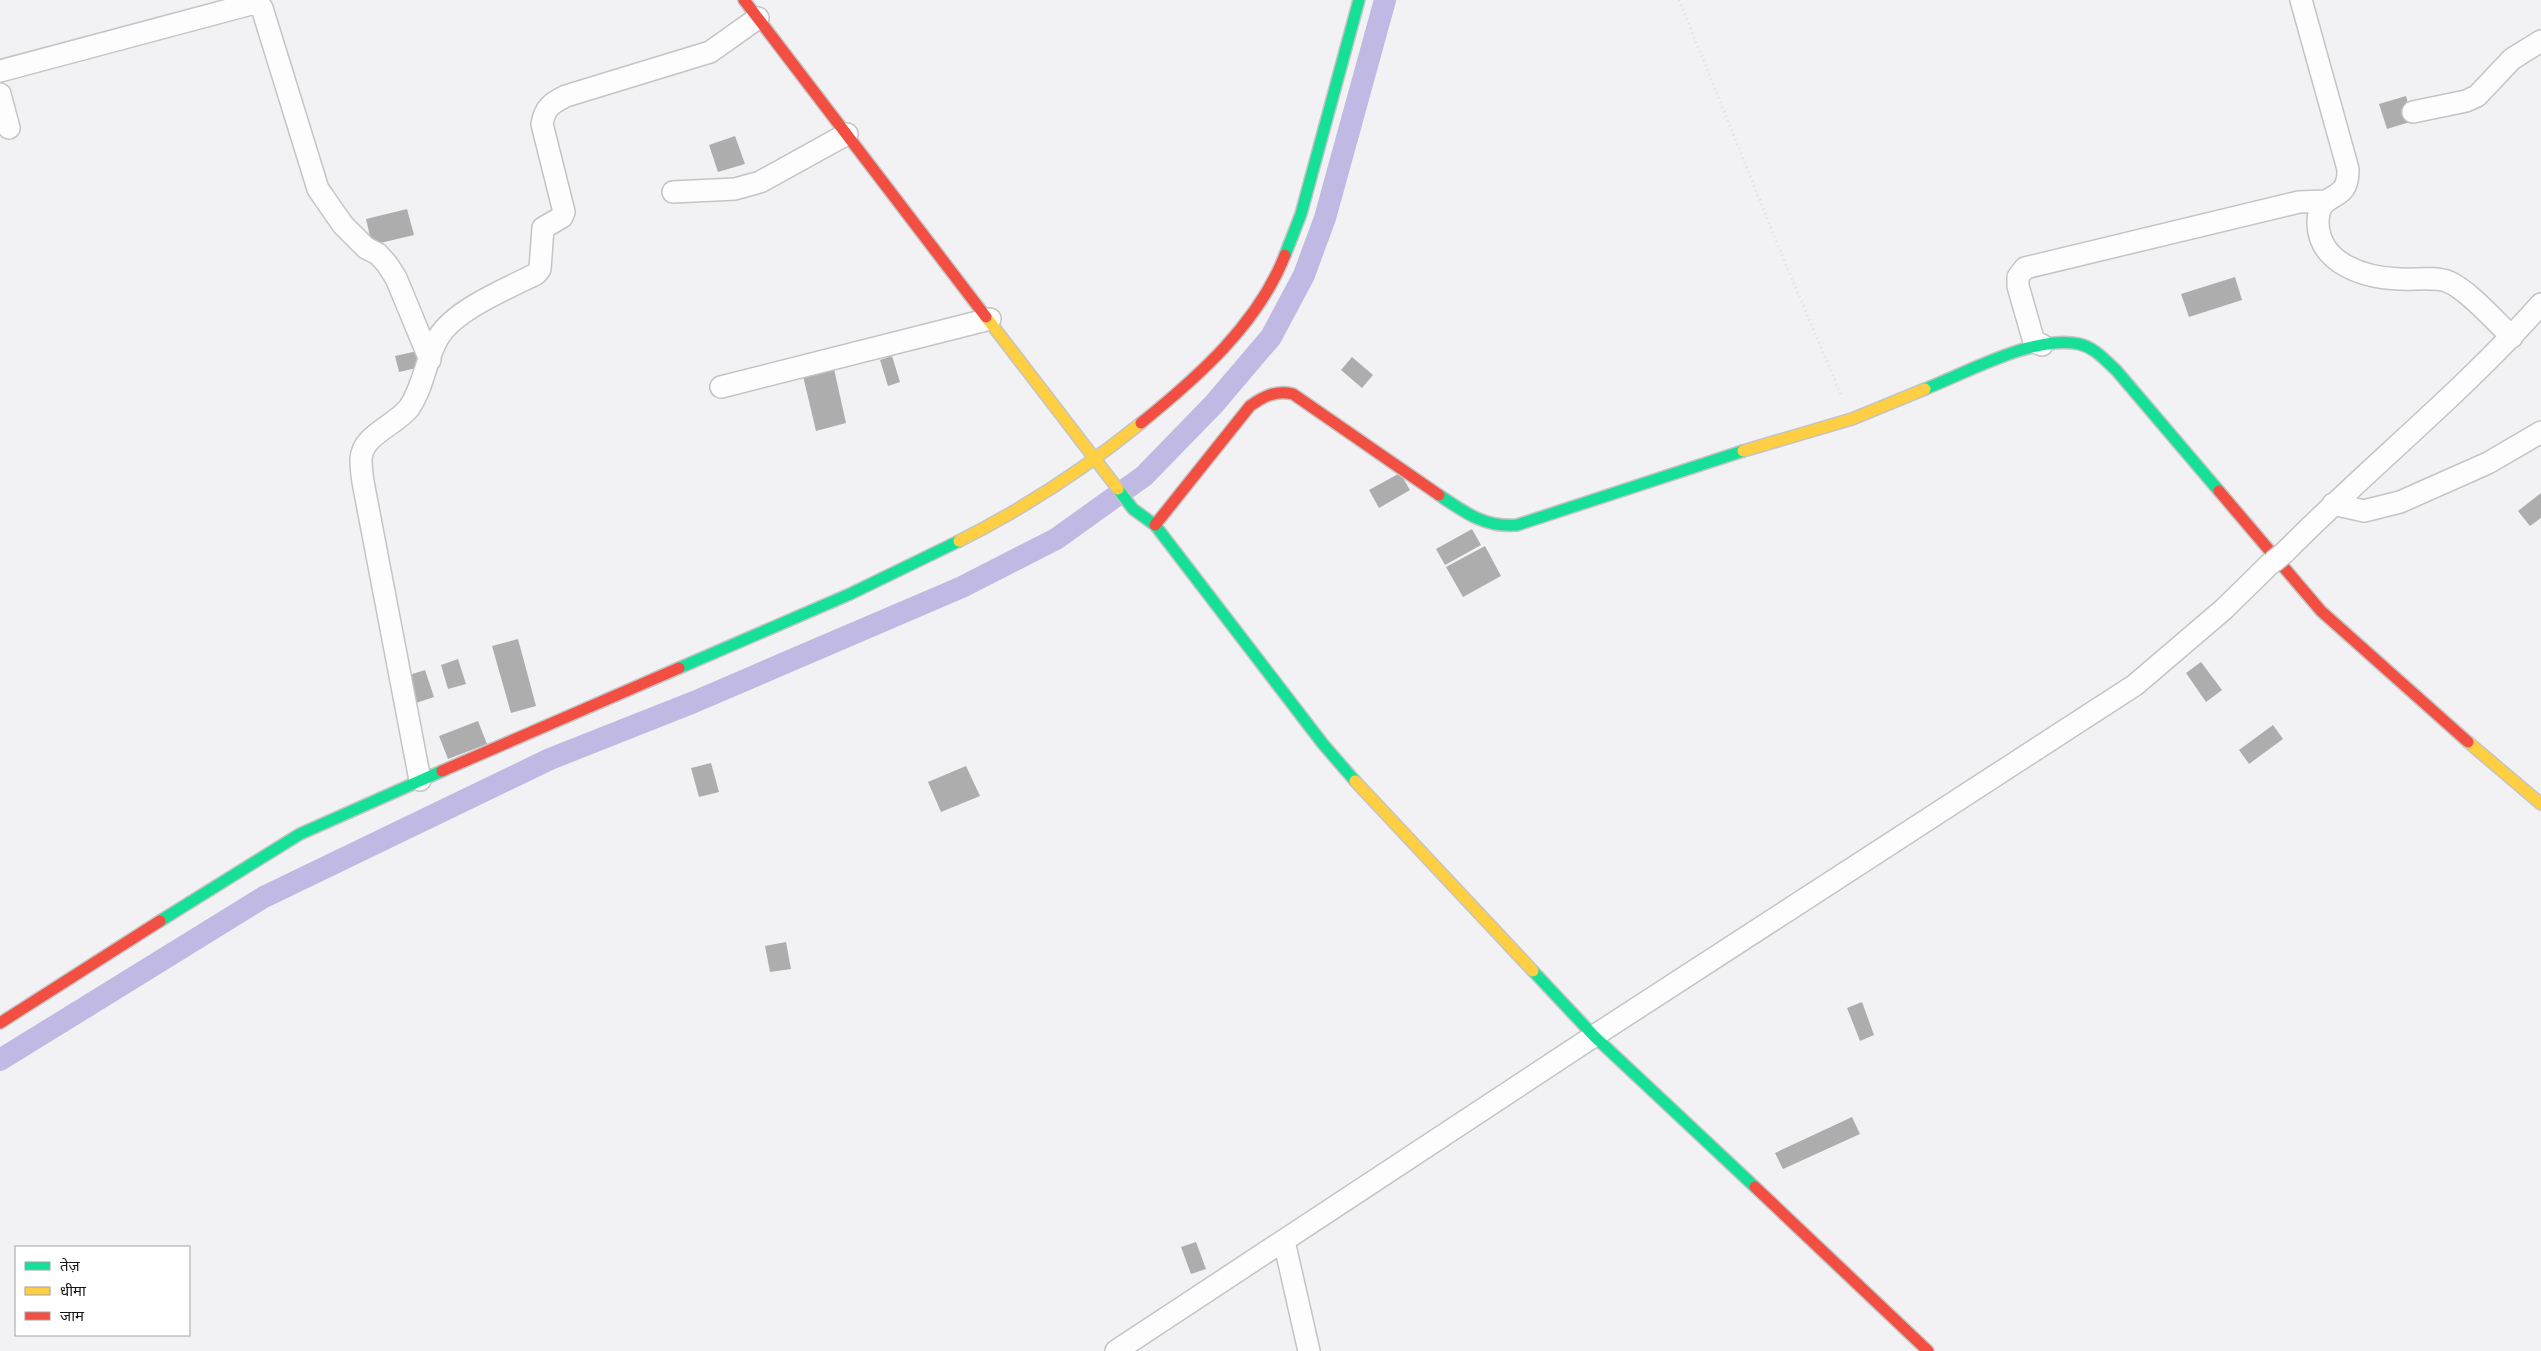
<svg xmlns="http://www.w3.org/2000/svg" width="2541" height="1351" font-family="Signika,'Noto Sans Devanagari',sans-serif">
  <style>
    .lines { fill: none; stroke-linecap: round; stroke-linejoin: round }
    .canal { stroke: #c0b9e4; stroke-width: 22 }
    .building { fill: #adadae }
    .street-casing { stroke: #c4c4c5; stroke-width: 24 }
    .fast-casing { stroke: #c4c4c5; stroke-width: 14 }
    .slow-casing { stroke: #c4c4c5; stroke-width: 14 }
    .jam-casing { stroke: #c4c4c5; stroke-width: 14 }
    .path { stroke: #dededf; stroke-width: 3; stroke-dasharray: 1 4; stroke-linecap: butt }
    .street { stroke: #fdfdfd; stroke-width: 21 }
    .fast { stroke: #16e098; stroke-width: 11 }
    .slow { stroke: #ffcf43; stroke-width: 11 }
    .jam { stroke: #f24e42; stroke-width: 11 }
    .street-bridge-casing { stroke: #c4c4c5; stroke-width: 24; stroke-linecap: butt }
    .street-bridge { stroke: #fdfdfd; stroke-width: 21 }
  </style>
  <rect width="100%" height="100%" fill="#f2f2f4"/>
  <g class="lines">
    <!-- canal -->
    <path class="canal" d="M0 1060 264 897 550 759 694 702 962 587 1056 539 1144 476 1214 404 1271 337 1304 275 1325 218 1385 0"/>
  </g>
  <!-- building -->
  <path class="building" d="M2406 96 2413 121 2387 129 2379 104Z
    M735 136 745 164 718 172 709 145Z
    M407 209 414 235 372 245 366 219Z
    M2235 277 2242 300 2189 317 2181 294Z
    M422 350 426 366 399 372 395 356Z
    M892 356 900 382 888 386 880 360Z
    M1352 357 1373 375 1362 388 1341 370Z
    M834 369 846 423 816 431 803 376Z
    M1400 473 1410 490 1379 508 1369 490Z
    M2541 493V518L2530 526 2518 511Z
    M1472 529 1481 545 1445 565 1436 549Z
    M1485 546 1501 576 1463 597 1446 567Z
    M518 639 536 706 511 713 492 646Z
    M458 659 466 684 448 689 441 665Z
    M2201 662 2222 690 2206 702 2186 673Z
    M425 670 434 697 416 703 406 676Z
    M478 721 487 744 448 759 439 736Z
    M2273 725 2283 739 2249 764 2239 750Z
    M711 763 719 792 699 797 691 768Z
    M966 766 980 796 941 812 928 782Z
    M786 942 791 969 770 972 765 946Z
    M1862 1002 1874 1035 1860 1041 1847 1008Z
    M1852 1117 1860 1134 1783 1169 1775 1153Z
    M1196 1242 1206 1269 1191 1274 1181 1247Z"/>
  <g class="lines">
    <defs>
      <path id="street" d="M2301 0 2348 169C2349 207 2318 187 2318 223 2319 264 2365 278 2400 279 2415 280 2435 276 2449 282 2468 290 2496 322 2512 337
        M0 71 251 4 258 5 262 8 318 189 343 225 366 248 378 254 387 264 396 278 430 360
        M0 94 9 128
        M2413 112 2466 101 2477 96 2512 59 2541 41
        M673 192 735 189 760 182 847 134
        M2042 345 2034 342 2018 286V277L2025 268 2299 202 2325 201
        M721 387 990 319
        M2333 504 2364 511 2400 502 2488 463 2541 432
        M2284 553C2368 468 2462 393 2541 304
        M420 780 363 482C362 475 361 467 361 459 362 435 396 425 409 408 424 386 426 358 438 338 454 310 508 288 536 274L540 269 543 228 562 217 564 212 542 124C545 107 552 103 566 96L710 52 758 18
        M1284 1241 1309 1351
        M1116 1351 1594 1036 2135 685 2224 609 2277 557 2273 562"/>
      <path id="fast" d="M1285 255 1301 214 1359 0
        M1925 389C1966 373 2036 334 2079 344 2094 347 2105 360 2116 370L2219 491
        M1118 489 1133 509 1155 525 1323 744 1355 781
        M1439 495C1464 512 1485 528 1517 525L1743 451
        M679 668 850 594 959 541
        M160 921 300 834 442 771
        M1533 971 1594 1036 1755 1187"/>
      <path id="slow" d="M986 317 1118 489
        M1743 451 1852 419 1925 389
        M959 541C1025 508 1083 470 1141 423
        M2468 742 2541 804
        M1355 781 1533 971"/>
      <path id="jam" d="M744 0 986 317
        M1141 423C1198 377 1258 324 1285 255
        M2219 491 2321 611 2468 742
        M1155 525 1250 406C1264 396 1276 390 1293 394L1439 495
        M442 771 679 668
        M0 1023 160 921
        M1755 1187 1928 1351"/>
    </defs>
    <!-- street casing -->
    <use href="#street" class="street-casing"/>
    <!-- fast casing -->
    <use href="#fast" class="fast-casing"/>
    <!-- slow casing -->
    <use href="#slow" class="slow-casing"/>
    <!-- jam casing -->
    <use href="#jam" class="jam-casing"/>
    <!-- path -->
    <path class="path" d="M1679 0 1786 265 1842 397"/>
    <!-- street -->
    <use href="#street" class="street"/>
    <!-- fast -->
    <use href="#fast" class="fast"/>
    <!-- slow -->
    <use href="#slow" class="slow"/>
    <!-- jam -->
    <use href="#jam" class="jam"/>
    <defs>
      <path id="street-bridge" d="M2273 562 2284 553"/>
    </defs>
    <!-- street-bridge casing -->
    <use href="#street-bridge" class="street-bridge-casing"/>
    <!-- street-bridge -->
    <use href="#street-bridge" class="street-bridge"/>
  </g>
  <!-- legend -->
  <rect x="15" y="1246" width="175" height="90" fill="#ffffff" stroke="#a2a2a3"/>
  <rect x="25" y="1262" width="25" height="8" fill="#16e098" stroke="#a2a2a3"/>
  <text x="60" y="1271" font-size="15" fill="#171718">तेज़</text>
  <rect x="25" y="1287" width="25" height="8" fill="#ffcf43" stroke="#a2a2a3"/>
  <text x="60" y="1296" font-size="15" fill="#171718">धीमा</text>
  <rect x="25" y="1312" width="25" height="8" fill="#f24e42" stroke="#a2a2a3"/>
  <text x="60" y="1321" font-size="15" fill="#171718">जाम</text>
</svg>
